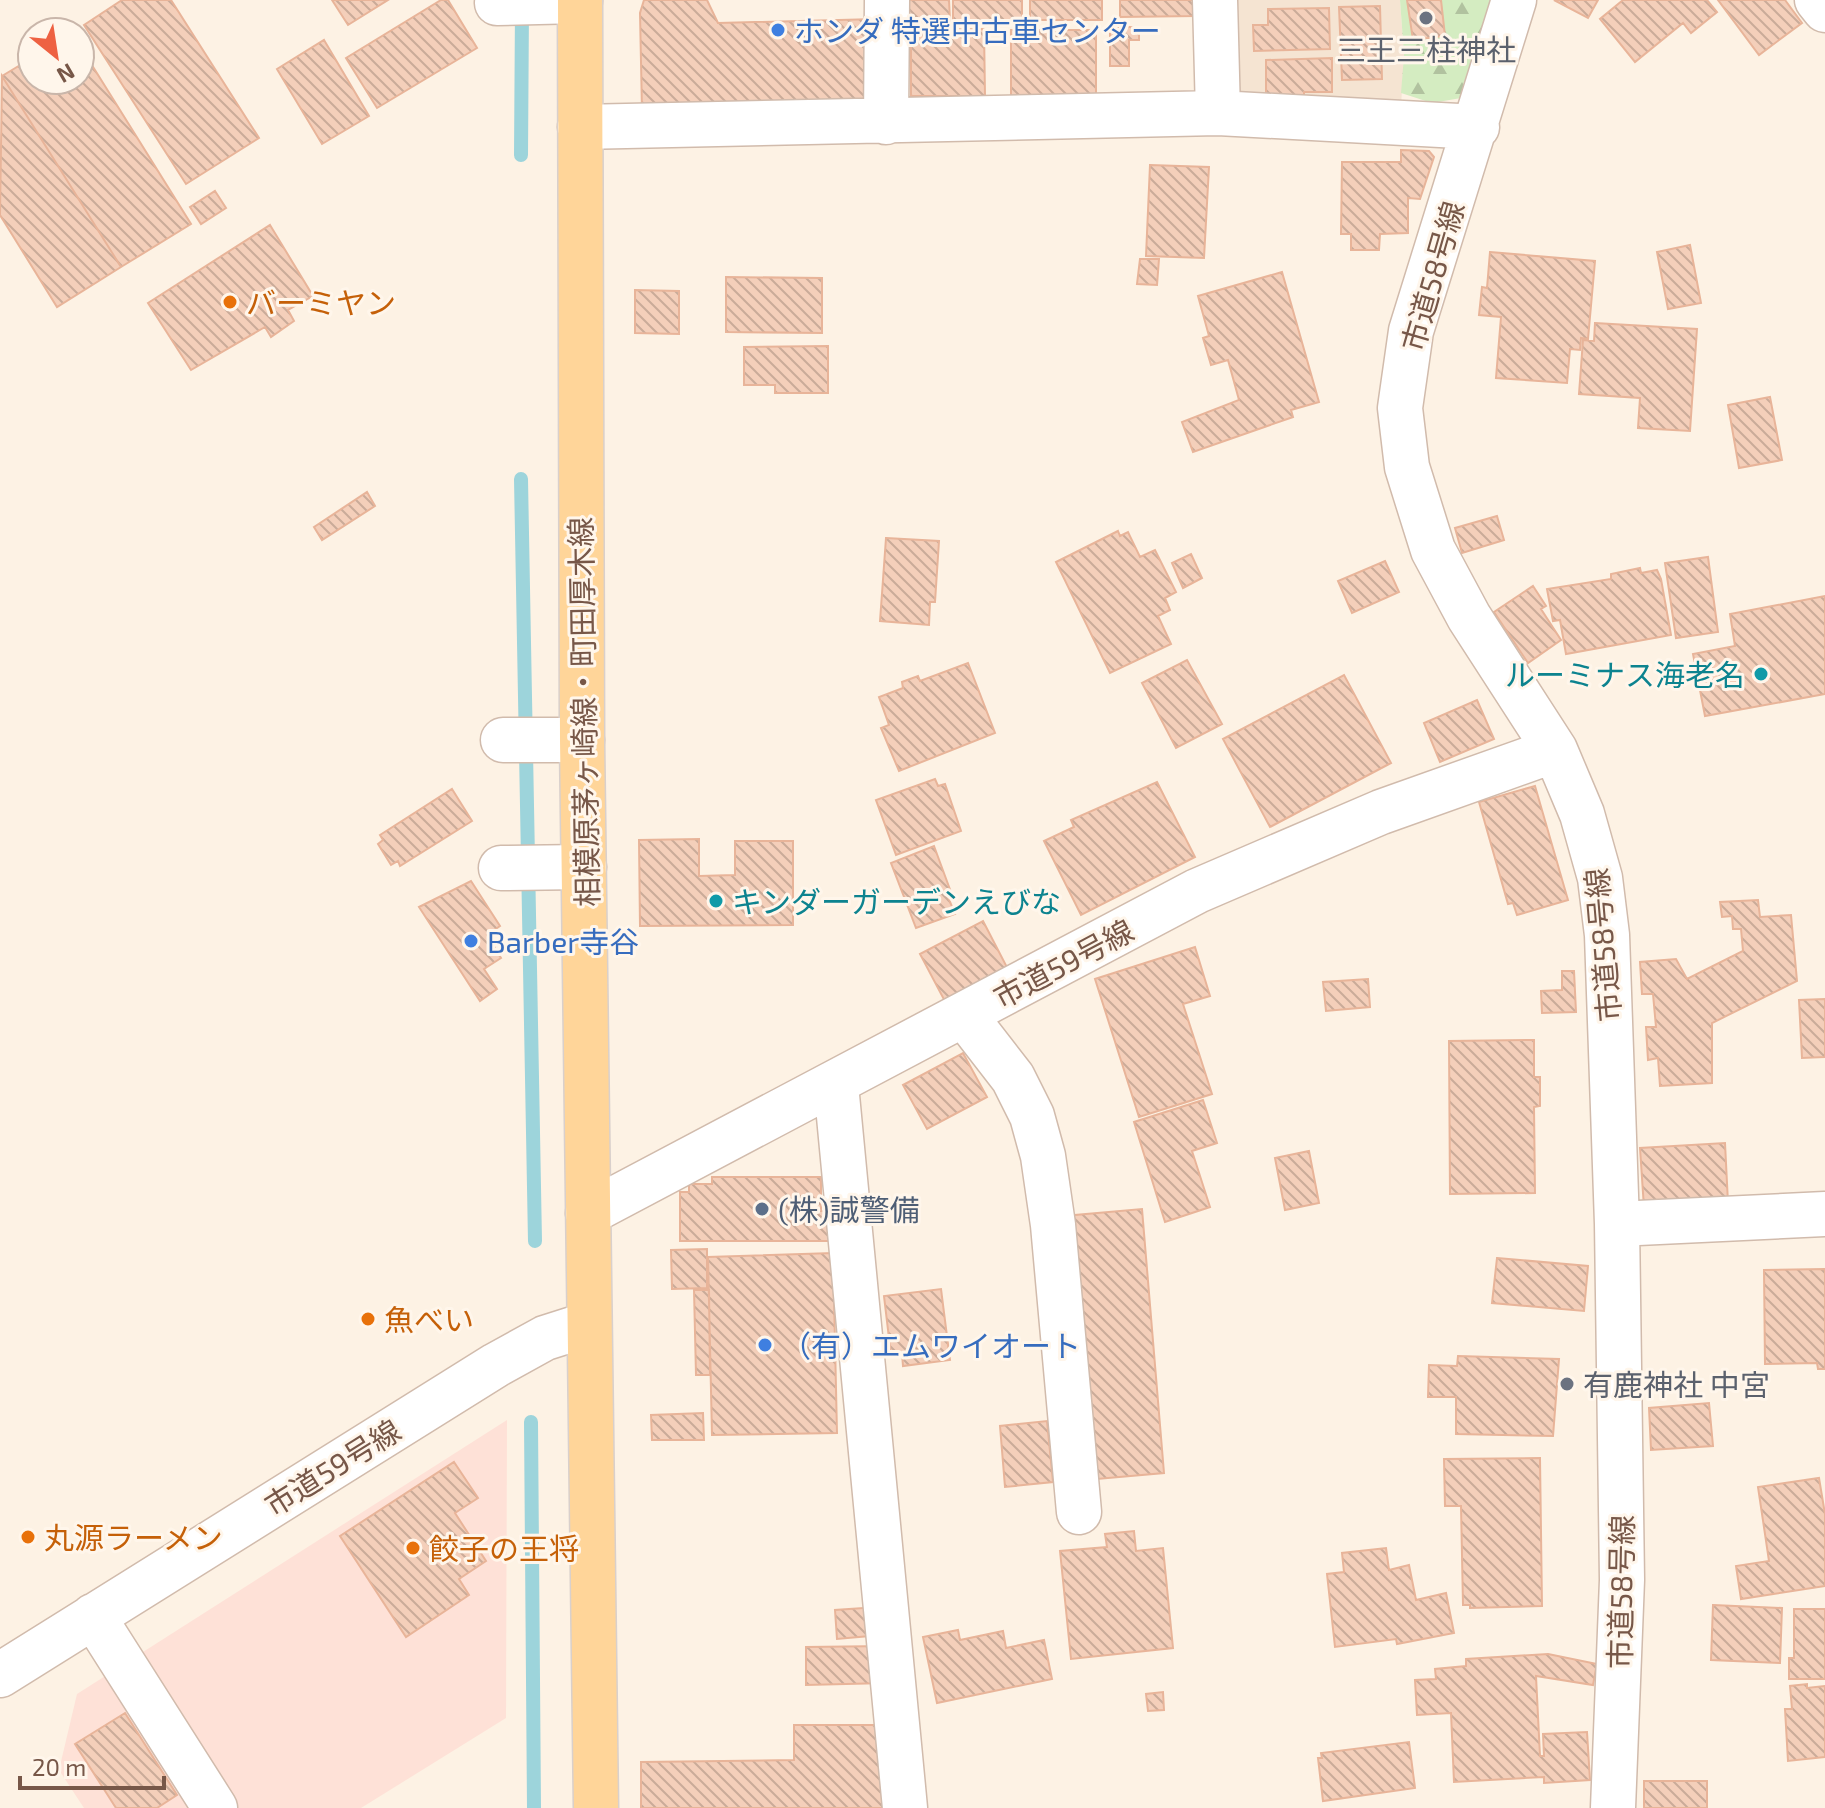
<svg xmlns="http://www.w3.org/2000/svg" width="1825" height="1808" font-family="'Exo 2','Noto Sans JP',sans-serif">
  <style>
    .residential { fill: #f5e4d2 }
    .commercial { fill: #fee1d7 }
    .forest { fill: url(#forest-firs) }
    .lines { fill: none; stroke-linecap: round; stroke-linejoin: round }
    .stream { stroke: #9dd4db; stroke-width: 14 }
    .building { fill: url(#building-back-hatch); stroke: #e8b499; stroke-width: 2 }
    .minor-casing { stroke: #d1bbac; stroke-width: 47 }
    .major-casing { stroke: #d9d0cc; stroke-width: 47 }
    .minor { stroke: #fff; stroke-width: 44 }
    .major { stroke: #ffd599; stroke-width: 44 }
    .worship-dot { fill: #6b7280; stroke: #fff6eb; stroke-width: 3 }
    .shop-dot { fill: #3f7fe0; stroke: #fff6eb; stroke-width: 3 }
    .food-dot { fill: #e8710a; stroke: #fff6eb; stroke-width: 3 }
    .culture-dot { fill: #0f9aa8; stroke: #fff6eb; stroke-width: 3 }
    .service-dot { fill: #5c6f8a; stroke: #fff6eb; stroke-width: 3 }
    .labels { text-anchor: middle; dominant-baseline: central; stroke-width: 6; stroke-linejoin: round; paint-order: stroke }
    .shop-label { font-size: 30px; fill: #366cbe; stroke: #fff6eb; text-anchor: start }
    .worship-label { font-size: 30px; fill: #5b616d; stroke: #fff6eb }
    .street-label { font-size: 30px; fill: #775748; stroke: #fff6eb }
    .food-label { font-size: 30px; fill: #c56008; stroke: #fff6eb; text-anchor: start }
    .culture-label { font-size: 30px; fill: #0d838f; stroke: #fff6eb; text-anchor: end }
    .service-label { font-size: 30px; fill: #4e5e75; stroke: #fff6eb; text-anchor: start }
  </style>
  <defs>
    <pattern id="forest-firs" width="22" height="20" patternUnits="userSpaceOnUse" patternTransform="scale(2)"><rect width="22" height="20" fill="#d4ecc1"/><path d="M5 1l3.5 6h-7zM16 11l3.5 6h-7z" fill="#b1c29f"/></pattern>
    <pattern id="building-back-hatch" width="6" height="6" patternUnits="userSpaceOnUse" patternTransform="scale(2)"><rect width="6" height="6" fill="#f4cfba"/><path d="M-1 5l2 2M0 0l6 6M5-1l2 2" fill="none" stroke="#caab99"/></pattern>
  </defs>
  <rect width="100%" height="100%" fill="#fdf2e4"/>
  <!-- residential -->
  <path class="residential" d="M1234 0H1400L1404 55 1401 107 1240 102Z"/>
  <!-- commercial -->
  <path class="commercial" d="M507 1420 506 1718 361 1808H84L59 1770 77 1694Z"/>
  <!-- forest -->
  <path class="forest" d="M1400 0H1506L1461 98 1432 103 1401 93 1404 55Z"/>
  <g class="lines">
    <!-- stream -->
    <path class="stream" d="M521 155 522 7
      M521 479 535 1241
      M531 1422 534 1808"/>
  </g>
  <!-- building -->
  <path class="building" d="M122 0H171L259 138 186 184 84 25Z
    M332 0H388L348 25Z
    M441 0H448L477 48 377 108 346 58Z
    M644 0H707L718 23 876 19 878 104 642 111 640 13Z
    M904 0H949L950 21H911L910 15H904Z
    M953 0H1022V21H953Z
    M1030 0H1102V20H1030Z
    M1120 0H1196V16L1120 17Z
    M1407 0H1441L1445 36 1413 40Z
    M1554 0H1598L1588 18Z
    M1623 0H1707L1717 12 1691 33 1683 23 1635 62 1600 19Z
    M1718 0H1785L1802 23 1759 55Z
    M1380 6 1382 79 1342 80 1339 7Z
    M1329 8 1330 49 1254 51 1253 25H1268V9Z
    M1110 27H1139V40H1129V66H1110Z
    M984 29 985 96H911V30Z
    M1011 30H1096V94L1049 95V103H1011Z
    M324 40 369 116 322 144 277 69Z
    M80 46 191 224 121 267 2 76 32 58V80H80Z
    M1332 58V92H1304V102L1266 96V60Z
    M2 76 121 267 57 307 0 215Z
    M1401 150 1429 151 1434 157 1420 199 1408 198V233L1380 234 1379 250H1351V234H1341L1342 162H1401Z
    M1150 165 1209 167 1204 258 1146 256Z
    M215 191 226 208 201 224 190 207Z
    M270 225 313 296 288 310 294 321 271 337 265 327 191 370 148 303Z
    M1690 245 1701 303 1668 309 1657 252Z
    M1490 252 1595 261 1588 339 1581 338 1580 350 1570 349 1567 383 1496 378 1501 317 1479 315 1482 287 1487 288Z
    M1140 259H1159L1157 285 1137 284Z
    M1282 272 1319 402 1291 410 1293 417 1193 452 1182 422 1239 400 1228 360 1211 365 1203 338 1209 336 1198 296Z
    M726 277 822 278V333L726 332Z
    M635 290 679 291V334L635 333Z
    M1595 323 1697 329 1690 431 1638 428 1640 398 1579 394 1583 340 1594 341Z
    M828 346V393H775V385H744V347Z
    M1770 397 1782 460 1739 468 1728 405Z
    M367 492 375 506 322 540 314 527Z
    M1497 516 1504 540 1462 553 1455 528Z
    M1118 531 1120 536 1128 532 1140 557 1155 550 1176 592 1165 598 1170 610 1158 616 1171 644 1110 673 1056 562Z
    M886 538 939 541 935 602H930L929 625 880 621Z
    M1191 554 1202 578 1183 588 1172 563Z
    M1708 557 1718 632 1676 638 1665 563Z
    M1385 561 1399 592 1352 613 1338 581Z
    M1640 568 1641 573 1657 570 1661 579 1671 635 1566 654 1560 620 1553 621 1547 589 1611 579V574Z
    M1533 586 1546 606 1541 609 1561 640 1528 663 1494 612Z
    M1825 596V694L1705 716 1693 654 1735 646 1730 614Z
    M1187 660 1222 724 1176 748 1142 683Z
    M968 663 995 733 899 771 881 728 889 725 879 697 903 688 902 682 918 676 920 681Z
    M1344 675 1391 763 1270 827 1223 739Z
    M1477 700 1494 739 1440 762 1424 723Z
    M935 779 938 786 945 784 961 831 896 855 876 800Z
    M1157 782 1195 857 1081 915 1044 841 1074 827 1071 820Z
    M1535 786 1568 900 1517 915 1513 903 1508 904 1479 802Z
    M452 789 472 821 400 866 398 861 391 865 378 844 383 840 380 835Z
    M699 839V876L735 875V841H793V925L640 926 639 840Z
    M934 846 952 895 948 897 955 914 916 928 891 863Z
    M471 881 500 926 487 935 501 958 484 969 497 989 480 1001 419 907Z
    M1758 900 1760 917 1791 915 1797 981 1712 1023V1083L1660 1086 1658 1058 1648 1060 1646 1027H1656L1653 994H1642L1640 962 1676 959 1687 979 1743 951 1741 929H1733L1732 916 1722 917 1720 902Z
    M983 921 1012 977 949 1009 920 954Z
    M1195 947 1210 996 1183 1004 1212 1094 1139 1117 1095 979Z
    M1562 971H1574L1576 1012 1542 1013 1541 991 1562 990Z
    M1368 979 1370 1007 1326 1011 1323 982Z
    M1825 999V1057L1802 1058 1799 1000Z
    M1534 1040V1077H1540V1106L1534 1107 1535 1193 1450 1194 1449 1041Z
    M963 1053 987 1097 927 1129 903 1085Z
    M1203 1100 1217 1143 1192 1151 1210 1207 1165 1222 1134 1122Z
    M1725 1143 1728 1203 1644 1208 1640 1148Z
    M1309 1151 1319 1203 1285 1210 1275 1158Z
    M712 1177H821V1211H829V1241H680V1192H689V1184H712Z
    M1142 1209 1164 1473 1086 1480 1064 1216Z
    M707 1249V1288L672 1289 671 1250Z
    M833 1253 837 1433 712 1435 708 1257Z
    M1497 1258 1588 1266 1584 1311 1492 1303Z
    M1825 1269V1369H1818L1817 1363 1765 1364 1764 1270Z
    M941 1289 950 1360 903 1366 902 1353 891 1355 884 1296Z
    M694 1290H709L710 1375H696Z
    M1458 1356 1559 1359 1553 1436 1456 1434V1397H1428L1429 1365 1457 1366Z
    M1709 1403 1713 1446 1651 1450 1649 1408Z
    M703 1413 704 1440H652L651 1415Z
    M1047 1421 1053 1482 1005 1487 1000 1426Z
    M1540 1458 1542 1606 1470 1608V1605H1463L1461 1506H1445L1444 1459Z
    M454 1462 478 1498 455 1513 486 1561 459 1579 469 1595 406 1637 340 1536Z
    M1819 1478 1825 1514V1586L1741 1599 1736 1566 1769 1561 1758 1487Z
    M1134 1531 1136 1551 1163 1548 1173 1648 1071 1659 1060 1551 1107 1547 1105 1534Z
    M1386 1548 1389 1570 1409 1565 1416 1600 1446 1593 1454 1633 1397 1644 1396 1639 1335 1647 1327 1574 1344 1572 1342 1553Z
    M1713 1605 1782 1608 1780 1663 1711 1660Z
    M878 1607 881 1635 837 1639 835 1610Z
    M1794 1609H1825V1679H1789V1658H1794Z
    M958 1630 960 1640 1003 1631 1006 1648 1044 1640 1052 1679 937 1703 923 1637Z
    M885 1646 886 1683 806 1685V1647Z
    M1548 1654 1597 1664 1593 1685 1536 1676 1540 1756H1544L1543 1734 1587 1732 1590 1780 1544 1783V1777L1454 1782 1451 1713 1417 1715 1415 1680 1436 1679 1435 1669 1466 1666V1659Z
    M1807 1684V1688L1825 1686V1757L1788 1761 1785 1709H1792L1790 1686Z
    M1163 1692 1164 1710 1148 1711 1146 1694Z
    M125 1713 177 1795 157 1808H116L75 1744Z
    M794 1725H888V1808H641V1762L794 1760Z
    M1409 1742 1415 1788 1323 1801 1318 1758H1322L1321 1753Z
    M1644 1781H1707V1808H1644Z"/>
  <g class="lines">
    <defs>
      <path id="minor" d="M1215 0 1218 113
        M1514 0 1411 331 1400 408 1407 467 1433 550 1469 617 1555 750 1582 814 1600 878 1607 935 1617 1224 1622 1580 1613 1808
        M1817 0 1825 10
        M497 3 580 1
        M886 122 887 0
        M580 127 1218 113 1477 127
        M503 740H582
        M501 868 584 867
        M965 1016 1013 1078 1032 1116 1043 1156 1053 1225 1079 1512
        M836 1085 905 1808
        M588 1213 1197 891 1381 812 1555 750
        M1617 1224 1825 1214
        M93 1616 215 1808
        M0 1675 496 1365 545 1338 589 1324"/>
      <path id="major" d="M580 0 582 740 596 1808"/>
    </defs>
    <!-- minor casing -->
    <use href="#minor" class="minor-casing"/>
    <!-- major casing -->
    <use href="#major" class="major-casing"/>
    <!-- minor -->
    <use href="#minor" class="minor"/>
    <!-- major -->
    <use href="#major" class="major"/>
  </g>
  <!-- markers -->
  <g class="worship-dot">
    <circle cx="1426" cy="18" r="8"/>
    <circle cx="1567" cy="1384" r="8"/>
  </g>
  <g class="shop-dot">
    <circle cx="778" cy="30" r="8"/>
    <circle cx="471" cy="941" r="8"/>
    <circle cx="765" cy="1345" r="8"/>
  </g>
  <g class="food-dot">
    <circle cx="230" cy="302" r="8"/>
    <circle cx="368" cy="1319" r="8"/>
    <circle cx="28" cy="1537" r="8"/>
    <circle cx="413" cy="1548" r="8"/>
  </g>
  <g class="culture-dot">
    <circle cx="1761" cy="674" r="8"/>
    <circle cx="716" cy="901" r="8"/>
  </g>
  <circle class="service-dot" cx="762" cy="1209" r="8"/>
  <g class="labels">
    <!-- shop labels -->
    <g class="shop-label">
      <text x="794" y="30">ホンダ 特選中古車センター</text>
      <text x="487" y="941">Barber寺谷</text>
      <text x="781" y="1345">（有）エムワイオート</text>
    </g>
    <!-- worship labels -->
    <g class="worship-label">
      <text x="1426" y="49">三王三柱神社</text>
      <text x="1583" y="1384" text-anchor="start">有鹿神社 中宮</text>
    </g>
    <!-- street labels -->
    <g class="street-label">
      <text transform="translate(1432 276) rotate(-74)">市道58号線</text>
      <text transform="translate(583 712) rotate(-91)">相模原茅ヶ崎線・町田厚木線</text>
      <text transform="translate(1602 945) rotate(-95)">市道58号線</text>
      <text transform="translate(1063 963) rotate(-28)">市道59号線</text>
      <text transform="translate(332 1467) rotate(-32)">市道59号線</text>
      <text transform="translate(1620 1592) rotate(-89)">市道58号線</text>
    </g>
    <!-- food labels -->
    <g class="food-label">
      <text x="246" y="302">バーミヤン</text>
      <text x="384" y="1319">魚べい</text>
      <text x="44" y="1537">丸源ラーメン</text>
      <text x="429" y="1548">餃子の王将</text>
    </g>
    <!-- culture labels -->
    <g class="culture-label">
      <text x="1745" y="674">ルーミナス海老名</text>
      <text x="732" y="901" text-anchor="start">キンダーガーデンえびな</text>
    </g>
    <!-- service labels -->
    <g class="service-label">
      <text x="778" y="1209">(株)誠警備</text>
    </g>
  </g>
  <!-- north arrow -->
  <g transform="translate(56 56) rotate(150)"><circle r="38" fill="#fff6eb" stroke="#c9b6aa" stroke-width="2"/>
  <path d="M0-6L14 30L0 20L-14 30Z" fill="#ee6142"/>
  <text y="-12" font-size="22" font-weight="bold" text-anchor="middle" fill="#775748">N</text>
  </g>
  <!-- scale -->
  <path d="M20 1776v12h144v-12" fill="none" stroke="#775748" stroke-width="4"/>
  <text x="32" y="1776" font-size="24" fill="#775748" stroke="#fff6eb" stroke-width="6" paint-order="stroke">20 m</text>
</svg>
